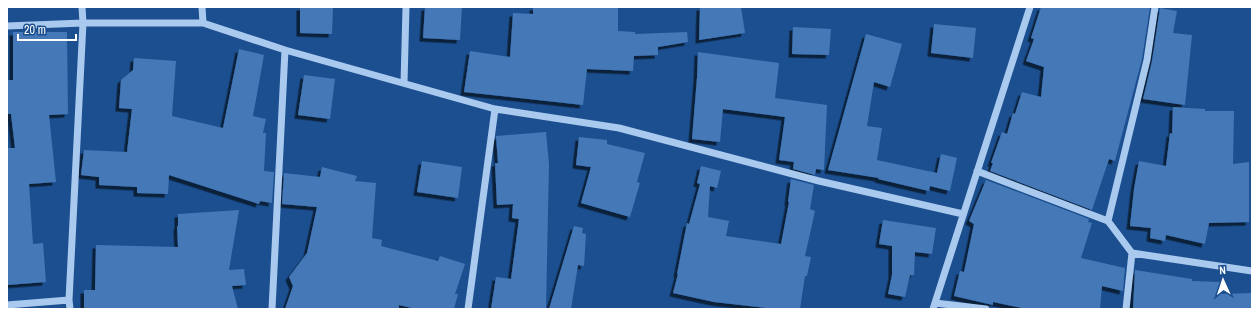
<svg xmlns="http://www.w3.org/2000/svg" width="1259" height="316" font-family="'Archivo Narrow',sans-serif">
  <style>
    .building { fill: #4478b7; filter: url(#shadow) }
    .lines { fill: none; stroke-linecap: round; stroke-linejoin: round }
    .minor { stroke: #a9c9ee; stroke-width: 7 }
  </style>
  <defs>
    <filter id="shadow"><feDropShadow dx="-3.5" dy="3.5" stdDeviation="0" flood-color="#0009"/></filter>
  </defs>
  <rect width="100%" height="100%" fill="#1b4f8f"/>
  <!-- building -->
  <path class="building" d="M300 7H333L332 34 300 33Z
    M425 7H462L460 40 423 38Z
    M533 7H618V31L635 32V34L687 32 688 42 658 47V55L634 56 633 71 587 69 583 105 464 92 470 51 510 57 513 13 533 14Z
    M700 7H741L745 33 699 40Z
    M1041 7H1150L1142 59 1115 161 1109 159 1092 210 990 171 993 163H991L1002 132 1007 134 1013 113 1015 114 1022 92 1041 97 1044 67 1026 61 1034 39 1031 38Z
    M1160 8 1177 11 1173 33 1192 35 1185 105 1143 99 1152 61Z
    M934 24 976 28 973 58 931 53Z
    M793 27 831 29 829 55 792 54Z
    M13 32H67L68 114 49 115 56 182 29 184 33 244 43 243 46 282 7 285V148H15L11 114H7V80H13Z
    M866 34 902 44 890 87 874 82 867 126 882 128 877 160 937 173 941 154 957 158 950 191 930 186 929 191 878 179 879 178 828 170Z
    M239 49 264 55 253 116 266 119 263 133H266L264 171 274 172 272 203 260 201 259 204 169 175 168 194 137 193V187L99 185V177L81 175 84 150 127 152 132 109 119 108 121 80 133 70 134 58 176 61 172 116 223 128Z
    M698 52 779 63 775 98 827 105 824 170 816 169 815 175 793 169 794 162 779 160 785 117 723 109 720 142 692 139 697 78Z
    M304 75 335 79 330 119 298 115Z
    M1173 107 1205 109V111H1234L1233 164 1249 162V222L1209 223 1205 244 1166 235 1165 241 1150 238 1151 228 1130 226 1134 189 1139 161 1166 166 1170 133 1172 134Z
    M546 132 549 164 546 309H491L496 277 511 279 519 219 512 218 513 204 497 205 495 163H498L496 136Z
    M579 137 607 140V144L645 153 637 182 640 183 630 217 581 203 591 167 576 165Z
    M422 161 462 167 458 198 417 192Z
    M701 166 721 171 717 188 710 186 708 217 729 221 726 236 781 244 789 202H788L791 179 814 185 810 209 815 211 805 256 811 257 807 276H805L800 309H775L714 302 673 293 678 274H677L687 223 689 224 700 184 697 183Z
    M322 167 357 176 355 181 376 183 372 238 382 240 381 246 438 261 440 256 465 264 455 294H458L454 309H416L399 305V309H285L293 286 289 277 307 253 317 207 282 204 284 173 320 177Z
    M986 180 1089 219 1088 222 1092 223 1081 258 1125 268 1123 291 1102 286 1100 309H1027L993 302V305L954 296 960 271 964 272 974 224 969 221Z
    M239 210 229 270 244 269 246 285 232 286 238 309H84V290H95L96 245 178 247 177 226H178V214Z
    M883 220 936 228 932 254 915 252 914 275H910L905 297 888 294 892 275V246L879 244Z
    M574 226 583 228 582 233 586 234 584 266 578 265 571 309H549Z
    M1135 270 1192 279V281L1222 282V294L1252 293V309H1133Z"/>
  <g class="lines">
    <!-- minor -->
    <path class="minor" d="M202 7 203 23
      M7 26 83 23H203L285 50 495 109 619 128 819 181 963 214
      M404 83 406 7
      M977 171 1108 221 1132 253 1252 271
      M1108 221 1147 60 1155 7
      M935 303 986 309
      M7 305 69 300
      M70 309 69 300 83 23 82 7
      M272 309 285 50
      M468 309 495 109
      M933 309 1030 7
      M1126 309 1132 253"/>
  </g>
  <!-- border -->
  <rect width="1259" height="316" fill="none" stroke="#ffffff" stroke-width="16"/>
  <!-- north arrow -->
  <g transform="translate(1223 280) rotate(357)" stroke="#1b4f8f" stroke-width="3" paint-order="stroke">
  <path d="M0-3L7 15L0 10L-7 15Z" fill="#ffffff"/>
  <text y="-6" font-size="11" font-weight="bold" text-anchor="middle" fill="#ffffff">N</text>
  </g>
  <!-- scale -->
  <path d="M18 34v6h58v-6" fill="none" stroke="#ffffff" stroke-width="2"/>
  <text x="24" y="34" font-size="12" fill="#ffffff" stroke="#1b4f8f" stroke-width="3" paint-order="stroke">20 m</text>
</svg>
